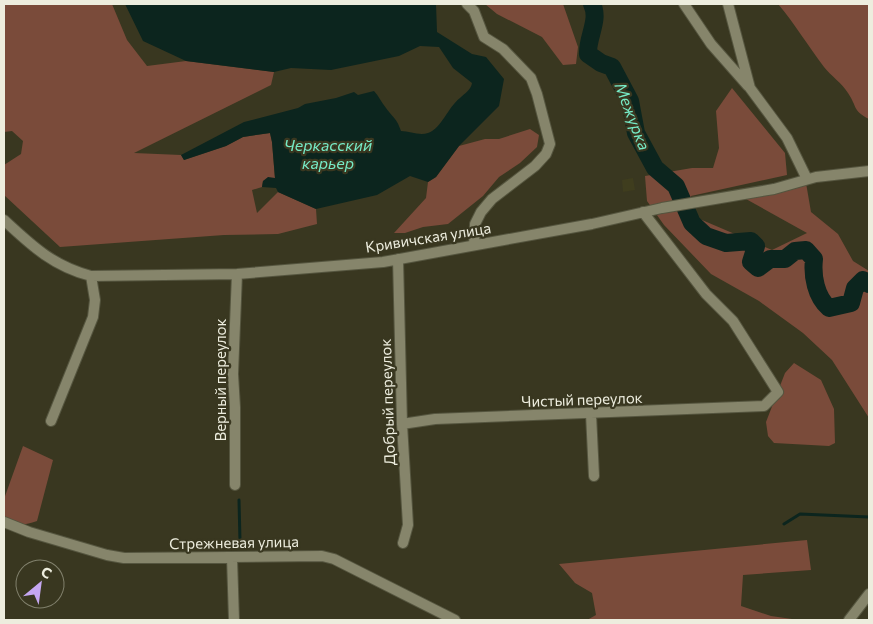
<svg xmlns="http://www.w3.org/2000/svg" width="873" height="624" font-family="Commissioner,sans-serif">
  <style>
    .built { fill: #3f3d1e }
    .green { fill: #7a4b3a }
    .water { fill: #0c251e }
    .lines { fill: none; stroke-linecap: round; stroke-linejoin: round }
    .stream { stroke: #0c251e; stroke-width: 3 }
    .river { stroke: #0c251e; stroke-width: 18 }
    .minor-casing { stroke: #55553f; stroke-width: 12 }
    .minor { stroke: #86856b; stroke-width: 10 }
    .labels { text-anchor: middle; dominant-baseline: central; stroke-width: 4.5; stroke-linejoin: round; paint-order: stroke }
    .street-label { font-size: 15px; fill: #ededde; stroke: #393720 }
    .water-label { font-size: 16px; font-style: italic; fill: #76eac6; stroke: #393720 }
  </style>
  <rect width="100%" height="100%" fill="#393720"/>
  <!-- built -->
  <path class="built" d="M633 178 635 190 623 192 622 180Z"/>
  <!-- green -->
  <path class="green" d="M4 4H112L127 40 147 66 186 61 274 72 271 85 134 153 181 155 184 160 226 146 243 137 270 133 272 142 275 179 263 181 262 187 252 190 257 213 278 192 316 209 317 224 278 234 224 235 60 247 4 195V165L21 154 23 141 12 131 4 132Z
    M485 4H563L578 47 576 64 563 65 542 37 497 14Z
    M778 4H869V119C852 110 858 108 848 93 842 83 831 76 824 67 808 46 795 24 778 4Z
    M732 88 785 153 787 175 691 196 695 217 772 250 807 233 746 199 806 183 811 212 838 234 853 261 869 271V418L832 360 803 333 759 301 711 274 664 225 647 201 645 176 692 168H713L719 148 716 111Z
    M530 129 539 135 537 147 520 163 499 177 483 196 448 224 423 227 405 233H394L426 198 428 182 436 177 459 146 485 139H499Z
    M794 363 821 380 834 409 835 443 829 446 774 443 768 436 766 422 785 373Z
    M23 446 53 460 37 521C22 526 18 526 4 518V499Z
    M807 540 811 570 743 575 741 606 771 616 799 620H587L596 615 592 593 575 583 559 564Z"/>
  <!-- water -->
  <path class="water" d="M125 4H436L437 32 472 54 486 57 504 79 499 106 459 146 436 177 428 182 410 176 377 195 316 209 278 192 276 188 262 187 263 181 268 177 275 178 272 142 270 133 243 137 226 146 184 160 181 155 244 122 298 108 305 104 336 98 354 92 358 95 374 91C379 96 381 102 386 108 394 119 396 117 401 131 410 131 419 136 428 133 442 128 448 107 460 98 465 93 471 90 472 83L453 68 439 47 420 46 399 56 331 70 291 68 274 72 186 61 143 41Z"/>
  <g class="lines">
    <!-- stream -->
    <path class="stream" d="M239 500 240 541
      M784 524 800 514 869 517"/>
    <!-- river -->
    <path class="river" d="M592 4C600 20 587 37 588 54L601 63 612 67 630 101 636 133 655 168 676 186 692 223 706 236 726 243 751 241 756 246 751 262 758 268 770 259H785L795 251 806 250 814 259C812 276 816 297 829 308L851 303 855 288 863 280 869 284"/>
    <defs>
      <path id="minor" d="M467 4 474 11 484 37 503 49 531 78 537 94 550 144 546 154 535 166 492 199 481 212 475 224 474 245
        M684 4 711 44 748 86
        M728 4 750 88 787 138 807 179
        M4 220C32 246 53 266 91 276L237 274 383 262 592 224 662 208 774 189 816 177 869 171
        M398 259 402 424 408 525 403 543
        M591 414 594 476
        M51 421 93 317 95 300 91 276
        M402 424 435 419 764 406 778 392 733 321 706 294 643 212
        M235 485V407L233 374 237 274
        M4 522 29 532 107 555 124 558 322 556 334 559 455 620
        M232 558 234 620
        M849 620 869 594"/>
    </defs>
    <!-- minor casing -->
    <use href="#minor" class="minor-casing"/>
    <!-- minor -->
    <use href="#minor" class="minor"/>
  </g>
  <g class="labels">
    <!-- street labels -->
    <g class="street-label">
      <text transform="translate(428 237) rotate(-9)">Кривичская улица</text>
      <text transform="translate(220 380) rotate(-90)">Верный переулок</text>
      <text transform="translate(582 399) rotate(-2)">Чистый переулок</text>
      <text transform="translate(387 402) rotate(-92)">Добрый переулок</text>
      <text transform="translate(234 542) rotate(-1)">Стрежневая улица</text>
    </g>
    <!-- water labels -->
    <g class="water-label">
      <text transform="translate(633 116) rotate(69)">Межурка</text>
      <text x="328" y="144">Черкасский<tspan x="328" dy="18">карьер</tspan></text>
    </g>
  </g>
  <!-- border -->
  <rect width="873" height="624" fill="none" stroke="#ededde" stroke-width="10"/>
  <!-- north arrow -->
  <g transform="translate(40 584) rotate(29)"><circle r="24" fill="#393720" stroke="#81806c"/>
  <path d="M0-4L9 19L0 12L-9 19Z" fill="#c5a7f1"/>
  <text y="-8" font-size="14" font-weight="bold" text-anchor="middle" fill="#ededde">С</text>
  </g>
</svg>
